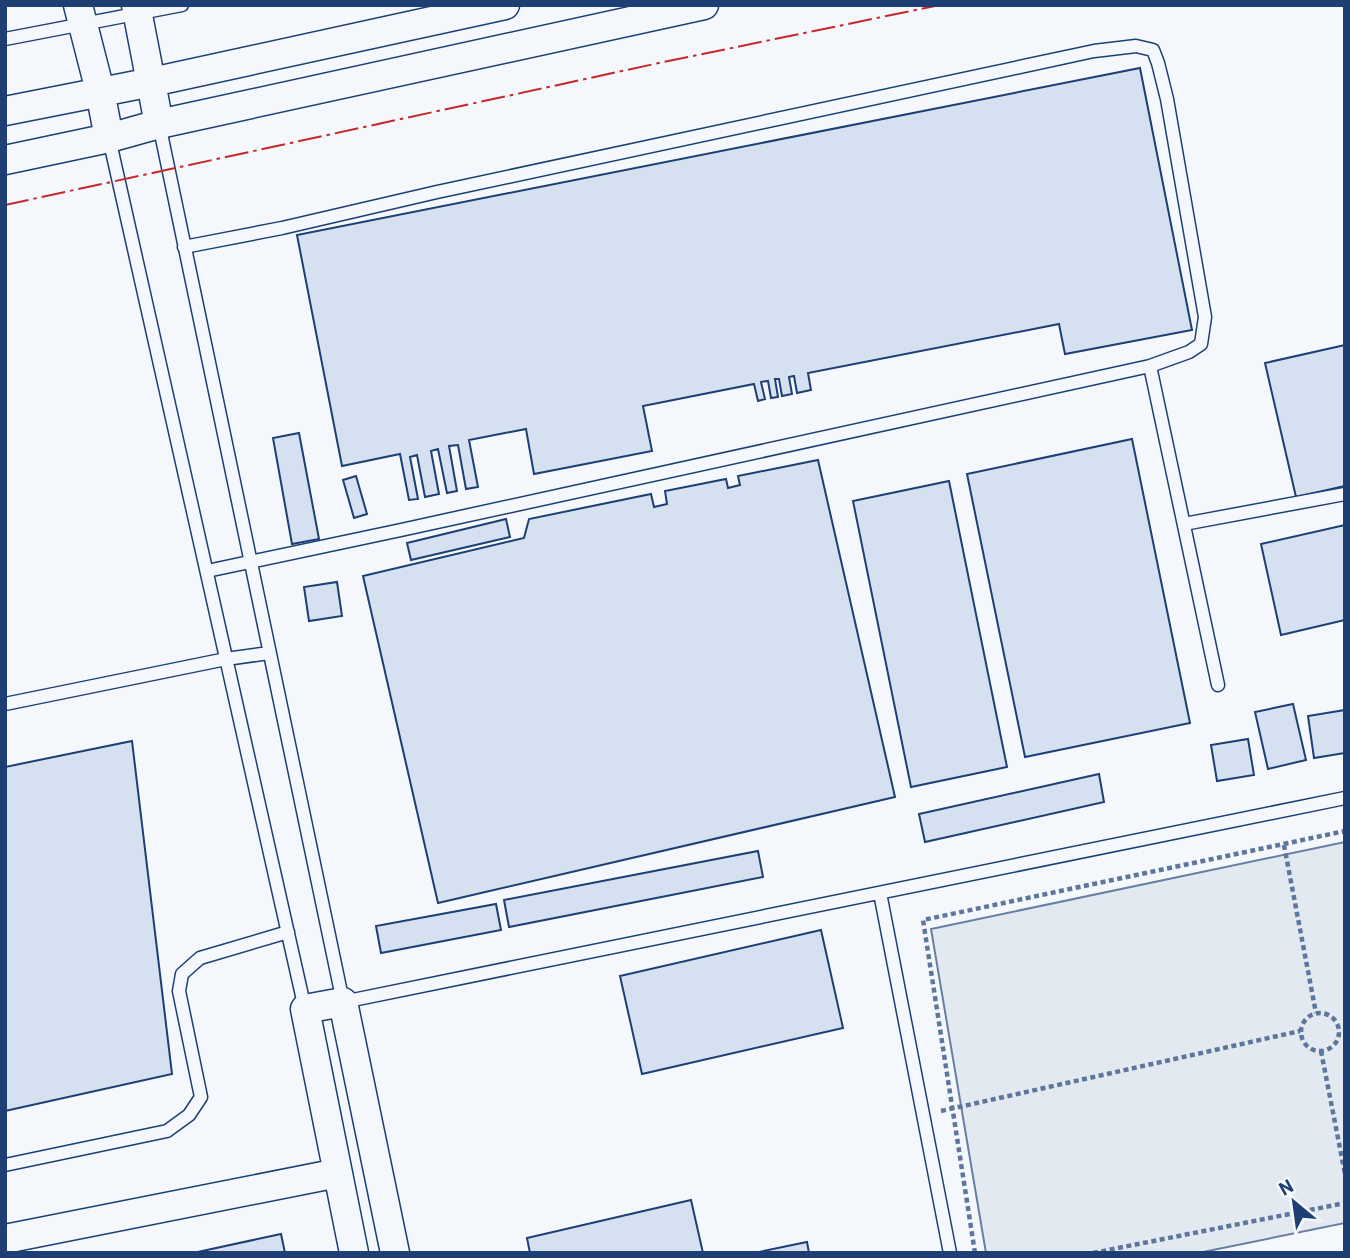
<svg xmlns="http://www.w3.org/2000/svg" width="1350" height="1258" font-family="Barlow,sans-serif">
  <style>
    .green { fill: #e3e9f0; stroke: #687fa3; stroke-width: 2 }
    .building { fill: #d5e0f0; stroke: #1d3f73; stroke-width: 2 }
    .lines { fill: none; stroke-linecap: round; stroke-linejoin: round }
    .service-casing { stroke: #1d3f73; stroke-width: 15 }
    .tertiary-casing { stroke: #1d3f73; stroke-width: 31 }
    .path { stroke: #5e769c; stroke-width: 4.5; stroke-dasharray: 5 3.5; stroke-linecap: butt }
    .service { stroke: #f4f7fb; stroke-width: 12 }
    .tertiary { stroke: #f4f7fb; stroke-width: 28 }
    .power { stroke: #c62828; stroke-width: 2; stroke-dasharray: 24 5 3.5 5; stroke-linecap: butt }
  </style>
  <rect width="100%" height="100%" fill="#f4f7fb"/>
  <!-- green -->
  <path class="green" d="M1345 842V1223L1198 1253H986L931 929Z"/>
  <!-- building -->
  <path class="building" d="M1140 68 1192 330 1065 354 1059 324 808 373 811 390 797 393 794 376 789 377 792 394 782 396 779 379H775L778 397 771 398 768 381 761 382 765 399 758 401 754 384 643 406 652 451 534 474 526 429 469 440 478 487 466 489 458 445 449 446 457 491 447 493 438 449 431 451 439 494 425 497 417 455 410 457 418 499 409 500 400 454 342 466 297 235Z
    M1345 345V486L1296 497 1265 363Z
    M299 433 319 539 292 544 273 438Z
    M1132 439 1190 723 1025 757 967 474Z
    M818 460 895 797 438 903 363 576 524 538 529 519 651 494 654 507 667 504 665 491 726 479 728 488 740 485 738 476Z
    M356 476 367 514 354 518 343 480Z
    M949 481 1007 767 911 787 853 501Z
    M506 519 510 537 411 560 407 543Z
    M1345 525V620L1281 635 1261 544Z
    M337 582 342 616 309 621 304 587Z
    M1293 704 1306 760 1268 769 1255 712Z
    M1345 710V753L1314 758 1308 716Z
    M1248 739 1254 775 1217 781 1211 745Z
    M132 741 172 1074 5 1111V767Z
    M1099 774 1104 802 925 842 919 814Z
    M758 851 763 877 509 927 504 900Z
    M496 904 501 930 381 953 376 926Z
    M821 930 843 1028 642 1074 620 976Z
    M691 1200 703 1253H530L527 1238Z
    M281 1234 285 1253H193Z
    M807 1242 809 1253H754Z"/>
  <g class="lines">
    <defs>
      <path id="service" d="M5 39 182 5
        M159 124 343 1002 1345 798
        M109 138 305 1009
        M184 247 282 228 437 192 1094 51 1136 46 1153 50 1158 63 1167 99 1205 317 1201 344 1189 352 1150 366 401 530 207 571
        M1150 366 1218 685
        M1184 524 1345 494
        M5 704 226 659 269 653
        M880 893 950 1253
        M5 1165 167 1131 189 1115 201 1097 179 991 182 974 200 958 288 932"/>
      <path id="tertiary" d="M78 5 100 91 109 138
        M136 5 159 124
        M5 111 152 82 505 5
        M5 160 109 138 159 124 704 5
        M5 1239 338 1173
        M354 1253 305 1009 343 1002 395 1253"/>
    </defs>
    <!-- service casing -->
    <use href="#service" class="service-casing"/>
    <!-- tertiary casing -->
    <use href="#tertiary" class="tertiary-casing"/>
    <!-- path -->
    <path class="path" d="M1284 845 1316 1013
      M1301 1032a19 19 0 1 1 38 0a19 19 0 1 1-38 0Z
      M1321 1051 1345 1174
      M941 1111 1300 1031
      M975 1253 923 920 1345 831
      M1093 1253 1345 1203"/>
    <!-- service -->
    <use href="#service" class="service"/>
    <!-- tertiary -->
    <use href="#tertiary" class="tertiary"/>
    <!-- power -->
    <path class="power" d="M5 205 659 63 940 5"/>
  </g>
  <!-- border -->
  <rect width="1350" height="1258" fill="none" stroke="#1d3f73" stroke-width="14"/>
  <!-- north arrow -->
  <g transform="translate(1294 1202) rotate(331)" stroke="#f4f7fb" stroke-width="5" paint-order="stroke">
  <path d="M0-5L12 26L0 18L-12 26Z" fill="#1d3f73"/>
  <text y="-10" font-size="19" font-weight="bold" text-anchor="middle" fill="#1d3f73">N</text>
  </g>
</svg>
